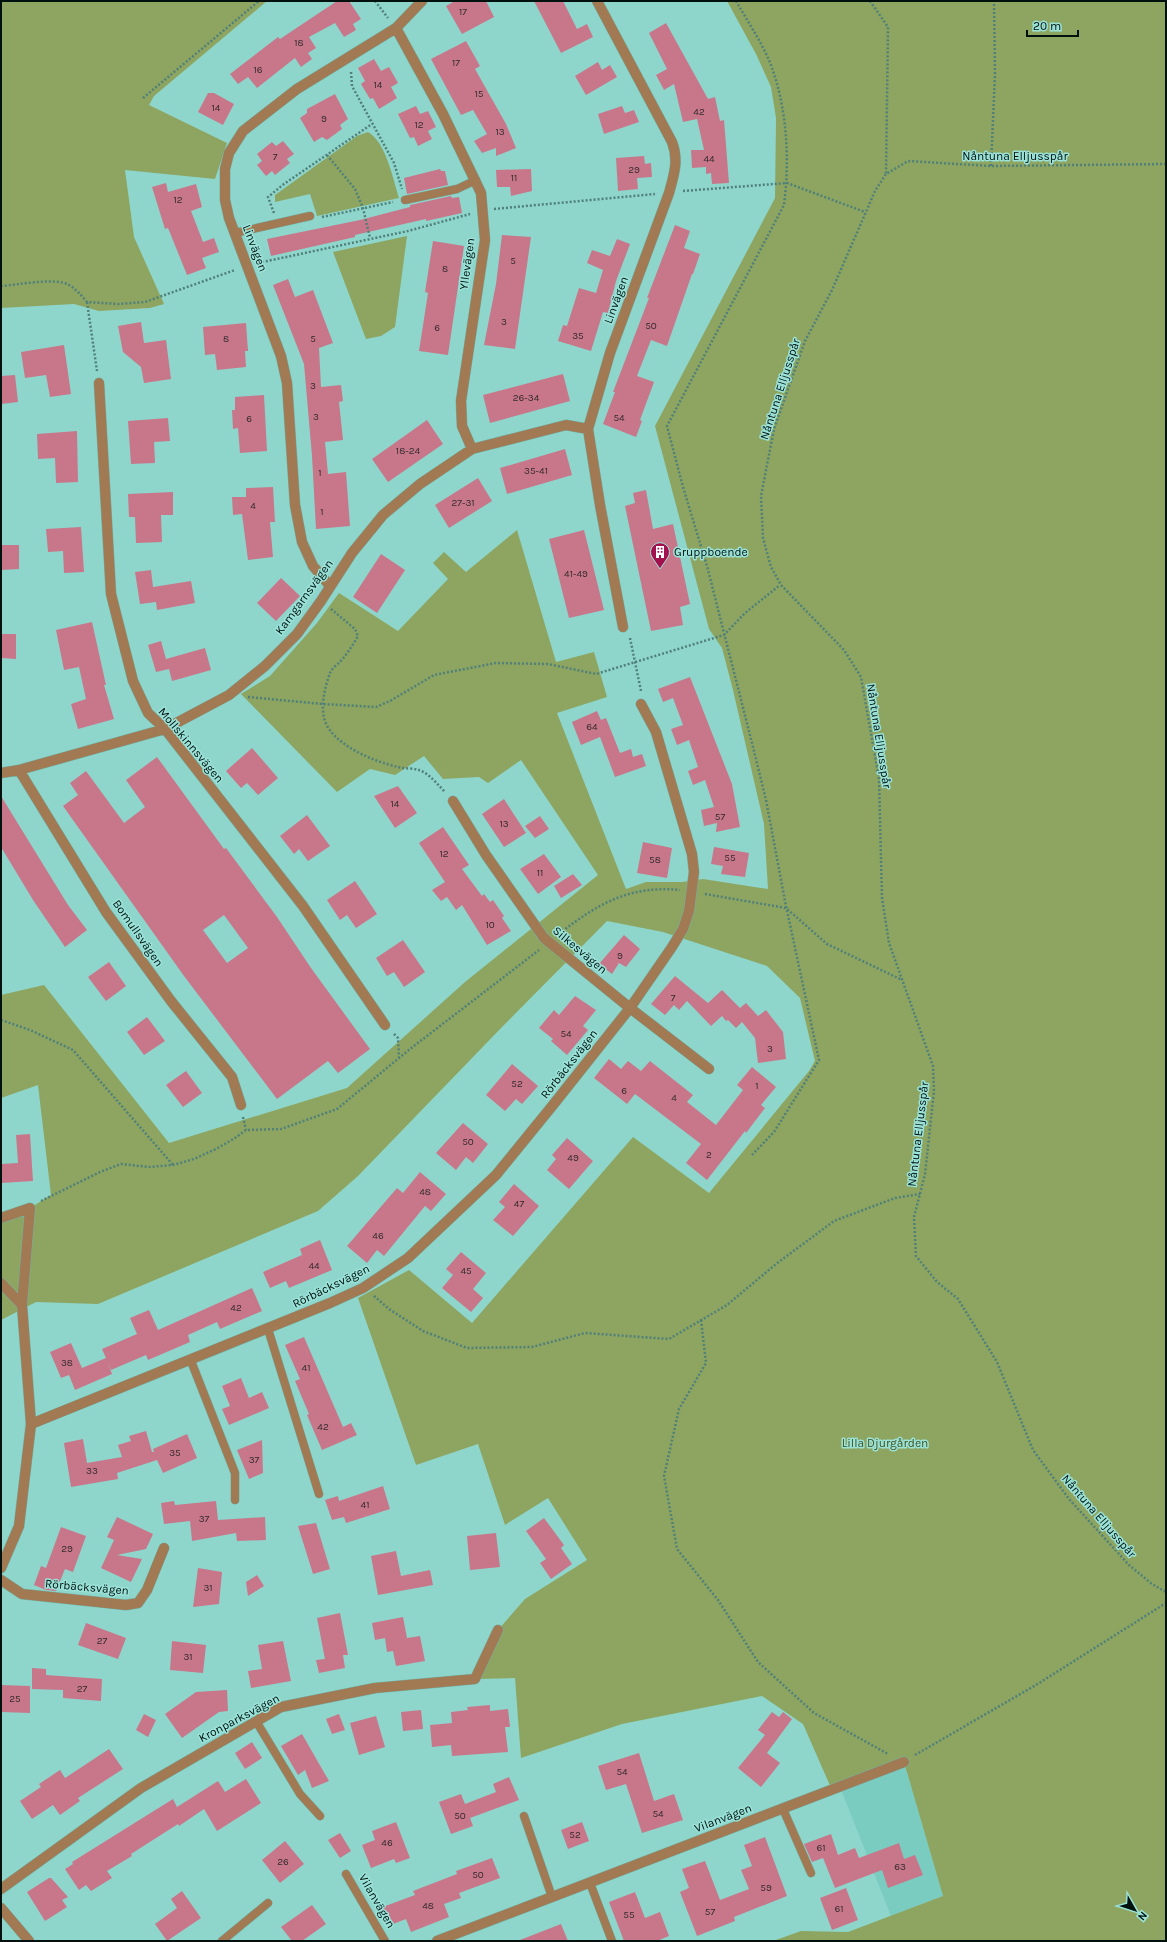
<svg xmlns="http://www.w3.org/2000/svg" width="1167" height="1942" font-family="Karla,sans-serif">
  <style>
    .built { fill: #7accc1 }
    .green { fill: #8da560 }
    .building { fill: #c8778a; fill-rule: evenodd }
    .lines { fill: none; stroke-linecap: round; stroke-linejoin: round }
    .service-casing { stroke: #74b3aa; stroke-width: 9 }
    .minor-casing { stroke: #74b3aa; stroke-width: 11 }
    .tertiary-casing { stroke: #74b3aa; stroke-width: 11 }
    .path { stroke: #508079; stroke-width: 2.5; stroke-dasharray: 2 2; stroke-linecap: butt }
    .service { stroke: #a17952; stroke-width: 8 }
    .minor { stroke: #a17952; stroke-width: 10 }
    .tertiary { stroke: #a17952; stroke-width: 10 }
    .labels { text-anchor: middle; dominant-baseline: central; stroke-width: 3; stroke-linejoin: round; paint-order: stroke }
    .number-label { font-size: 10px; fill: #322a2d }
    .street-label { font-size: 12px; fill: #00110e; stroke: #9be3d9 }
    .poi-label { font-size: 12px; fill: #00110e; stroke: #9be3d9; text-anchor: start }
    .park-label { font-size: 12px; fill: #3f501a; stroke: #9be3d9 }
  </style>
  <rect width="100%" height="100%" fill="#8ed6cc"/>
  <!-- built -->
  <path class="built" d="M904 1762 943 1896 891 1916 840 1787Z"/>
  <!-- green -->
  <path class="green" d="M1 1H267L154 96 149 105 227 143 215 179 125 170 134 237 164 304 150 308 99 311 74 304 1 308Z
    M727 1H1166V1941H773L801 1931 848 1932 943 1896 904 1762 832 1790 803 1724 762 1696 622 1724 521 1758 515 1678 475 1679 498 1630 525 1599 587 1560 548 1498 505 1525 478 1444 416 1465 358 1298 409 1270 472 1323 633 1137 709 1193 809 1071 815 1061 800 998 767 966 663 932 607 921 503 1026 358 1176 318 1211 98 1304 36 1302 1 1320V1218L30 1208 51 1195 38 1085 1 1098V995L44 985 169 1143 347 1088 465 982 598 875 521 760 488 783 479 777 443 779 424 756 395 775 370 769 337 792 241 694 270 676 317 623 339 593 398 631 448 579 433 563 444 552 466 572 517 530 556 662 594 652 607 697 557 713 626 889 646 882H682L703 879 768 889 764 824 733 690 722 648 709 629 655 426 775 198 776 118 771 87 756 54Z
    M368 132C386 142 393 179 399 198L317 216 310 194 275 202V195L357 136Z
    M407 236 395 327 381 336 366 339 333 252Z"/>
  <!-- building -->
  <path class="building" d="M337 1H349L361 19 353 24 356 30 344 37 335 23 309 37 316 48 308 53 312 59 301 67 295 58 257 88 248 77 238 84 230 74 278 37 280 39Z
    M455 1H486L494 17 462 34 446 6Z
    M534 1H563L577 29 587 24 593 37 561 53Z
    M666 23 708 99 715 97 720 121 724 120 729 183 712 184 711 173 706 174V167L692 168 691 150H704L697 119 683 122 674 84 664 90 656 75 667 69 649 33Z
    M466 41 480 66 475 69 506 124 516 148 496 156V148L482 153 474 141 487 134 473 110 461 115 431 59Z
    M374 59 381 71 389 67 398 83 391 87 397 98 379 109 373 98 370 99 361 84 365 81 358 68Z
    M598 62 602 70 610 65 617 77 586 95 575 76Z
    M208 93H214L234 104 223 125 198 112Z
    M335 94 348 119 340 125 342 129 327 140 322 137 314 142 300 118 307 113V109Z
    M416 106 420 114 428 111 436 127 428 131 432 139 418 146 414 137 410 138 398 114Z
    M622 106 625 113 634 110 639 122 604 134 598 114Z
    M283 141 294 154 287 159 290 163 275 175 272 171 266 176 257 165 262 161 257 154 272 142 276 146Z
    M644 156 645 164 651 163 652 177 637 178 638 189 618 191 616 158Z
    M440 169 441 171H445L448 185 407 194 404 178Z
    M531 169 532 191 511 196 510 187H497L496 170Z
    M166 183 168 192 196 184 202 207 191 211 203 242 214 238 219 252 202 258 206 268 187 275 168 228 165 229 152 187Z
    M451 196 452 198 459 197 462 213 426 221V219L355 235V237L271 256 267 239 360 220 410 207V205Z
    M675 225 690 231 684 248 700 254 693 274H692L667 346 651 340 637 376 654 382 640 420 642 421 636 437 603 424 615 392H613L649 298H647Z
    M502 235 531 237 515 349 484 345 496 284Z
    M617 239 630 244 616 281 608 313 603 312 591 351 558 341 563 325 567 326 579 288 596 293 603 270 587 263 592 250 610 256Z
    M433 241 464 246 448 355 419 351 428 293 425 292Z
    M288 279 295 297 313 290 333 343 319 348 321 387 341 385 343 401 339 402 343 440 325 442 328 474 346 472 350 526 316 529 312 456 304 364 273 285Z
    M141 322 144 343 166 340 171 379 144 383 141 367 123 352 118 326Z
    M246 323 248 351H245L246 367 217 370 215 354 205 355 203 327Z
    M64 345 71 394 50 397 46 375 25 378 21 352Z
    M563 374 570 401 490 423 483 395Z
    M15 375 18 402 1 404V376Z
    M264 395 267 451 240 453 238 428 233 429 232 410H235V397Z
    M168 418 170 441 154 442 155 463 131 464 128 421Z
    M427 420 443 444 388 482 372 459Z
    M77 431 78 482 56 483 55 458 38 459 37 434Z
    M565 449 572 475 507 494 500 468Z
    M478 478 492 501 449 528 435 505Z
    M273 487 275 522H270L273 557 248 560 242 514 233 515 232 497H246V488Z
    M646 490 653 529 673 524 690 604 680 607 683 625 651 631 625 506 635 503 633 493Z
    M173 492V515H161L162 542 136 543 135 517H129L128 494Z
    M81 527 84 572 64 573 63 551 48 552 46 529Z
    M584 530 604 610 569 618 549 539Z
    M1 545H19V569L1 570Z
    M381 554 405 570 377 613 353 597Z
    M151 570 153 587 191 581 195 603 157 610 156 602 140 604 135 572Z
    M281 578 300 596 276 621 257 603Z
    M92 622 106 685H104L114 719 78 729 71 704 86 699 79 667 64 670 56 630Z
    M1 634H16V659L1 658Z
    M161 641 166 659 205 648 211 670 172 681 169 669 156 672 148 645Z
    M690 677 732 784 740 827 716 832 717 823 704 826 701 810 714 807 705 780 693 785 688 771 698 767 689 740 677 745 671 729 683 725 673 698 663 702 658 689Z
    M597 711 601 720 606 718 620 753 631 749 633 757 642 754 646 766 615 777 600 737 581 745 572 722Z
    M252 748 278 778 258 795 247 783 241 788 226 771Z
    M157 757 224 849 226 848 277 917 311 968 370 1049 338 1073 328 1061 277 1099 184 976 63 806 78 795 70 783 86 771 124 823 145 807 126 780ZM224 915 248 948 227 963 203 930Z
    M398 786 417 813 395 828 374 796Z
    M1 796 68 905 87 930 65 947 33 900 1 847Z
    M504 799 526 833 504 847 482 814Z
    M307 815 330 846 308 861 299 849 294 854 280 836Z
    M540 816 549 829 535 838 525 826Z
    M443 827 469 865 462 869 482 896 484 894 490 902 493 900 504 916 502 918 511 931 487 945 462 905 456 910 447 897 441 901 432 890 445 882 419 843Z
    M643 842 672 848 667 878 637 873Z
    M714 847 749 853 745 877 721 874 723 866 711 864Z
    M544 854 561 877 538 894 520 869Z
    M573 874 582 885 561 898 554 886Z
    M355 881 377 914 356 928 347 915 340 920 327 900Z
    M624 935 640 949 626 967 619 963 612 974 599 964Z
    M403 940 425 972 404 987 394 972 387 976 376 958Z
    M109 962 126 986 106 1001 88 977Z
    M675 976 708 1003 722 990 740 1008 746 1003 758 1016 766 1010 783 1032 786 1059 758 1063 755 1038 742 1022 736 1028 728 1020 726 1021 722 1016 711 1026 687 1001 679 1010 674 1005 665 1015 651 1004Z
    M575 996 596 1010 583 1026 588 1030 567 1055 551 1041 553 1039 539 1028 554 1010 559 1015Z
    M147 1017 165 1041 144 1055 127 1032Z
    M609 1059 621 1069 628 1061 641 1071 650 1061 693 1095 687 1102 716 1125 743 1090 737 1085 752 1067 776 1087 761 1105 765 1108 746 1133 745 1131 707 1180 686 1163 701 1144 635 1094 627 1104 594 1078Z
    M512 1064 538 1086 522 1104 516 1099 505 1111 486 1095Z
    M186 1071 202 1093 183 1107 166 1085Z
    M463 1123 488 1144 473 1163 466 1157 456 1170 436 1153Z
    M30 1134 33 1181 1 1183V1164L18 1163 16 1135Z
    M567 1138 593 1161 569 1189 547 1170 556 1159 552 1155Z
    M420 1172 446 1194 431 1211 425 1206 384 1256 377 1250 367 1263 347 1246 397 1188 403 1193Z
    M514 1184 539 1206 513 1236 493 1220 505 1207 499 1202Z
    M320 1240 332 1270 289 1288 286 1281 270 1288 263 1272 302 1255 300 1249Z
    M461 1252 486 1273 473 1289 483 1298 471 1312 442 1288 453 1275 446 1269Z
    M252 1288 262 1311 220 1329 217 1322 188 1335 190 1342 148 1360 146 1355 111 1370 108 1363 112 1374 75 1390 69 1375 61 1378 50 1352 71 1343 82 1368 106 1358 102 1349 137 1334 130 1318 149 1310 158 1330Z
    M304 1337 343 1427 351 1423 357 1435 322 1450 307 1415 309 1414 295 1381 300 1379 285 1345Z
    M241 1378 249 1398 262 1392 269 1408 229 1425 222 1409 230 1406 222 1386Z
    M146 1431 152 1452H154L153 1449 187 1434 197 1458 163 1473 157 1460 117 1473 118 1479 71 1487 64 1443 83 1439 87 1463 122 1457 118 1445 131 1441 129 1436Z
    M262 1440 263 1473 249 1479 237 1450Z
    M383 1486 390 1509 346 1523 344 1517 332 1520 325 1500 338 1496 339 1501Z
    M174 1501 175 1505 216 1501 218 1520 265 1517 266 1540 237 1541 236 1533 192 1541 190 1521 164 1524 161 1503Z
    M117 1517 153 1534 146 1549 117 1555 142 1559 131 1582 101 1568 114 1540 107 1537Z
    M544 1518 564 1545 561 1548 572 1564 551 1579 540 1563 546 1559 526 1531Z
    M316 1523 330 1569 313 1574 298 1526Z
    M61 1527 86 1536 73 1572 65 1569 56 1591 46 1590 34 1585 41 1566 46 1568Z
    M496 1533 500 1567 470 1570 467 1536Z
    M396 1551 401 1576 430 1570 433 1585 378 1595 371 1556Z
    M198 1568 222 1572 219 1604 193 1607Z
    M257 1575 264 1586 248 1596 246 1582Z
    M340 1613 348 1655H343L345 1668 319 1673 316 1660 325 1659 317 1618Z
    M403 1617 407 1638 420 1636 425 1661 396 1666 393 1651 387 1652 385 1638 375 1640 372 1623Z
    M86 1623 126 1638 118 1659 78 1645Z
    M172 1641 206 1645 203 1673 170 1670Z
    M283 1641 291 1681 251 1688 248 1671 262 1669 258 1645Z
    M32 1668 46 1669V1675L102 1679 101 1701 63 1698V1690L32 1689Z
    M1 1685 30 1686V1713L1 1712Z
    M227 1690 228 1711 219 1712 182 1738 165 1714 196 1692Z
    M490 1705V1711L508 1709 510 1727H505L508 1752 452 1756 451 1745 432 1747 430 1725 452 1723 451 1712 468 1710 467 1707Z
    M421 1710 423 1729 403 1731 401 1712Z
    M772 1712 779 1717 783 1712 792 1719 767 1753 780 1763 761 1787 738 1768 765 1735 758 1730Z
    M144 1714 156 1720 148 1737 136 1730Z
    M339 1714 345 1730 332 1734 326 1719Z
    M376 1716 385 1747 359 1755 350 1723Z
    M302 1734 329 1781 312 1788 305 1770 298 1775 281 1746Z
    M252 1742 262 1758 245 1769 235 1753Z
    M109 1749 123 1769 78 1798 80 1801 60 1815 53 1805 32 1819 20 1801 41 1787 39 1784 60 1770 65 1778Z
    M639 1753 654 1801 674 1794 683 1820 642 1833 626 1784 606 1790 598 1766Z
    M509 1777 519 1800 470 1818 473 1826 451 1834 439 1802 461 1794 465 1804 496 1792 493 1784Z
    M246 1779 261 1803 217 1831 204 1809 179 1826 178 1824 131 1854 132 1856 107 1871 112 1878 91 1891 86 1885 79 1890 65 1869 73 1864 72 1862 173 1799 177 1807 218 1781 225 1792Z
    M396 1822 410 1858 396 1863 394 1859 371 1868 362 1845 375 1840 372 1831Z
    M582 1822 589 1841 568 1849 561 1830Z
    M340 1833 351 1851 340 1858 328 1840Z
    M831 1834 838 1855 855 1848 859 1858 899 1843 904 1859 915 1855 923 1875 888 1888 882 1870 835 1888 823 1858 812 1862 804 1844Z
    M765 1837 787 1896 734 1917 735 1921 697 1936 680 1892 689 1888 682 1869 705 1861 720 1900 749 1889 741 1870 752 1866 744 1845Z
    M285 1841 304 1864 280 1883 262 1860Z
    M492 1858 500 1878 459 1893 461 1898 444 1904 449 1917 411 1932 406 1919 388 1926 380 1908 415 1895 413 1891 457 1874 456 1871Z
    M49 1878H51L68 1897 62 1900 67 1907 45 1921 27 1892Z
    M846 1888 858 1920 832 1930 820 1898Z
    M182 1891 201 1918 167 1941 155 1924 177 1908 171 1899Z
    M635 1892 645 1918 660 1912 669 1936 657 1941H624L609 1902Z
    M312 1905 326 1924 302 1941H292L281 1927Z
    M561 1924 568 1941H520V1940Z"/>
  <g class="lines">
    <defs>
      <path id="service" d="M405 200 457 189 476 180
        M235 233 310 216
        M268 1329 319 1494
        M191 1361 235 1473V1500
        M256 1721 300 1794 320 1816
        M783 1809 811 1873
        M524 1816 552 1897
        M346 1874 385 1941
        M590 1883 612 1941
        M222 1941 268 1903"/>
      <path id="minor" d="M597 1 672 142C679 160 674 175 669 193L610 353 588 429 600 505 623 627
        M396 28 443 114 481 193 485 240 461 401 462 426 472 449
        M99 383 111 594 133 681 148 713 165 729 303 906 385 1025
        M330 586 313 566 302 542 295 505 287 383 281 356 229 218 225 200V169L229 153 243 131 297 89 396 28 422 1
        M19 770 106 912 171 1001 232 1077 241 1105
        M1 773 19 770 165 729 229 695 265 666 297 634 321 601 352 553 383 515 420 484 472 449 566 425 588 429
        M453 801 486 855 544 938 630 1008 709 1069
        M1 1218 30 1208 22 1305 31 1424
        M1 1283 22 1305
        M1 1568 19 1526 31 1424 330 1303 363 1288 408 1258 496 1175 553 1105 630 1008 672 947 683 929 689 911 694 872 692 854 656 732 641 704
        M1 1580 22 1594 126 1605 138 1603 147 1590 164 1548
        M1 1889 141 1788 281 1707 375 1688 475 1679 498 1630
        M437 1941 904 1762"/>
      <path id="tertiary" d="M1 1908 29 1941"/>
    </defs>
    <!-- service casing -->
    <use href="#service" class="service-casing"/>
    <!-- minor casing -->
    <use href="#minor" class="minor-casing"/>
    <!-- tertiary casing -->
    <use href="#tertiary" class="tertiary-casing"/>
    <!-- path -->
    <path class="path" d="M375 1 388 18
      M736 1C747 20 760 40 769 60 787 105 790 157 784 205L667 426 683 487 707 566 752 743 766 800 785 901 819 1060 774 1132 751 1156
      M870 1 888 27 886 174
      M351 72 352 86 394 163 402 189
      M143 98 259 1
      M327 155 355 189 363 208 370 238
      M1166 164 991 166 908 161 886 174 875 191 832 290 805 341 774 429 761 496 763 538 771 567 781 585 844 650 861 677 879 779 882 898 889 943 933 1066 934 1091 925 1174 914 1217 916 1256 937 1282 958 1299 997 1362 1033 1450 1069 1499 1129 1565 1152 1584 1166 1592
      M991 166 995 74 994 1
      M683 191 787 183 865 212
      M494 209 655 194
      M274 213 268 197 284 184 372 124
      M322 217 393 202
      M258 263 408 231 470 214
      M1 286C18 285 55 277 69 285 76 289 81 295 87 302L118 304 145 302 235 270
      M87 302 97 371
      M331 609 355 629 358 636C353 645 347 654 340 662 337 665 332 668 330 673 325 687 320 706 325 721 333 745 375 762 398 767 405 769 413 768 419 770 430 774 437 784 445 792
      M630 638 641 691
      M248 697 323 704 376 707 390 701 434 675 496 663 548 664 596 674 724 635 745 613 780 585
      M705 894 786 908 827 944 902 980
      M559 934C597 904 630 885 680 890
      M1 1020 30 1030 73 1050 173 1165
      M394 1034 398 1038 399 1058
      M243 1117 246 1130
      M41 1201 100 1172 121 1164 149 1167 173 1165 194 1159 216 1149 235 1138 246 1130 281 1129 337 1109 410 1049 539 950
      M374 1296 389 1309 423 1331 467 1348 532 1347 585 1333 669 1339 727 1305 776 1264 834 1221 895 1198 920 1194
      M701 1320 706 1363 679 1409 664 1476 677 1549 718 1600 758 1662 814 1713 888 1754
      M915 1755 1036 1685 1166 1603"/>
    <!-- service -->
    <use href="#service" class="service"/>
    <!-- minor -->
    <use href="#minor" class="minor"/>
    <!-- tertiary -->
    <use href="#tertiary" class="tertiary"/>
  </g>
  <!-- icons -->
  <defs>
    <symbol id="building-pin" viewBox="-11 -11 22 30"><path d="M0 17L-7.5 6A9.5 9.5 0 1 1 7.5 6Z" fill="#a40f4d" stroke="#9be3d9"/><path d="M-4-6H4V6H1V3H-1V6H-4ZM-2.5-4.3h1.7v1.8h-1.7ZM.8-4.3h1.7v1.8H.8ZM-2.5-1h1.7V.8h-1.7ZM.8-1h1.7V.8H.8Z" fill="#fff"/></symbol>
  </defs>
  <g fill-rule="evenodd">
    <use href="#building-pin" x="649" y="541" width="22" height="30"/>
  </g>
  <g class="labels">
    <!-- number labels -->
    <g class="number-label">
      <text x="463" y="12">17</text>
      <text x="299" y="43">18</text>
      <text x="456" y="63">17</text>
      <text x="258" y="70">16</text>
      <text x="378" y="85">14</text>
      <text x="479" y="94">15</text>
      <text x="216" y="108">14</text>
      <text x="699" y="112">42</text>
      <text x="324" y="119">9</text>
      <text x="419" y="125">12</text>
      <text x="500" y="132">13</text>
      <text x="275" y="157">7</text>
      <text x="709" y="159">44</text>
      <text x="634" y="170">29</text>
      <text x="514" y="178">11</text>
      <text x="178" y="200">12</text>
      <text x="513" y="261">5</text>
      <text x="445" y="269">8</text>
      <text x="504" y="322">3</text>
      <text x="651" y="326">50</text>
      <text x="437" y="328">6</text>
      <text x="578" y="336">35</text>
      <text x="226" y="339">8</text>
      <text x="313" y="339">5</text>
      <text x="313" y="386">3</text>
      <text x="526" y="398">26-34</text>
      <text x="316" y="417">3</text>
      <text x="619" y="418">54</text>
      <text x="249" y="419">6</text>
      <text x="408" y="451">18-24</text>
      <text x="536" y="471">35-41</text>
      <text x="320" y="473">1</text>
      <text x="463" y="503">27-31</text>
      <text x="253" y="506">4</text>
      <text x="322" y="512">1</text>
      <text x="576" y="574">41-49</text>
      <text x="592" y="727">64</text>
      <text x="395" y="804">14</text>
      <text x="720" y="817">57</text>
      <text x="504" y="824">13</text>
      <text x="444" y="854">12</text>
      <text x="730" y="858">55</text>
      <text x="655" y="860">58</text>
      <text x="540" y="873">11</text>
      <text x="490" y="925">10</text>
      <text x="620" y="956">9</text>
      <text x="673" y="998">7</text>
      <text x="566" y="1034">54</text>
      <text x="770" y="1049">3</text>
      <text x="517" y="1084">52</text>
      <text x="757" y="1086">1</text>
      <text x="624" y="1091">6</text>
      <text x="674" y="1098">4</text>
      <text x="468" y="1142">50</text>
      <text x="709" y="1155">2</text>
      <text x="573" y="1158">49</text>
      <text x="425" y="1192">48</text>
      <text x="519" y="1204">47</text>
      <text x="378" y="1236">46</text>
      <text x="314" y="1266">44</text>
      <text x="466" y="1271">45</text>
      <text x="236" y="1308">42</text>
      <text x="67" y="1363">38</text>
      <text x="306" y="1368">41</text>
      <text x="323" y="1427">42</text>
      <text x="175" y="1453">35</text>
      <text x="254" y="1460">37</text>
      <text x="92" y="1471">33</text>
      <text x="365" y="1505">41</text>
      <text x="204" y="1519">37</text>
      <text x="67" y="1549">29</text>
      <text x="208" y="1588">31</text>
      <text x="102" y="1641">27</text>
      <text x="188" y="1657">31</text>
      <text x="82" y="1689">27</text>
      <text x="15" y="1699">25</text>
      <text x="622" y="1772">54</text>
      <text x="658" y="1814">54</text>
      <text x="460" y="1816">50</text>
      <text x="575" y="1835">52</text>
      <text x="387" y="1843">46</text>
      <text x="821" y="1848">61</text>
      <text x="283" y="1862">26</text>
      <text x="900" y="1867">63</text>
      <text x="478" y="1875">50</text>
      <text x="766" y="1888">59</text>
      <text x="428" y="1906">48</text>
      <text x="839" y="1909">61</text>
      <text x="710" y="1912">57</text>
      <text x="629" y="1915">55</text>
    </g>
    <!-- street labels -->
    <g class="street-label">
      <text x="1015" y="156">Nåntuna Elljusspår</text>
      <text transform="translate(255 248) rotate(69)">Linvägen</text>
      <text transform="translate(467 264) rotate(-82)">Yllevägen</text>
      <text transform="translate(616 300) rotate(-70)">Linvägen</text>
      <text transform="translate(780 389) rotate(-72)">Nåntuna Elljusspår</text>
      <text transform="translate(304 597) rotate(-54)">Kamgarnsvägen</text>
      <text transform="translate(879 736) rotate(81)">Nåntuna Elljusspår</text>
      <text transform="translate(191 745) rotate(50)">Mollskinnsvägen</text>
      <text transform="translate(138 933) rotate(55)">Bomullsvägen</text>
      <text transform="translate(580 950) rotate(40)">Silkesvägen</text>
      <text transform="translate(569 1064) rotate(-52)">Rörbäcksvägen</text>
      <text transform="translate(918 1134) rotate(-83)">Nåntuna Elljusspår</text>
      <text transform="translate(331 1286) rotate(-26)">Rörbäcksvägen</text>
      <text transform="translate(1099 1516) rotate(49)">Nåntuna Elljusspår</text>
      <text transform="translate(87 1587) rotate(5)">Rörbäcksvägen</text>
      <text transform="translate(239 1718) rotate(-28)">Kronparksvägen</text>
      <text transform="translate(723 1818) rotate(-21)">Vilanvägen</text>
      <text transform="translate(377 1901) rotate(60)">Vilanvägen</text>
    </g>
    <!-- poi labels -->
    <g class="poi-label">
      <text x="674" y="552">Gruppboende</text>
    </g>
    <!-- park labels -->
    <g class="park-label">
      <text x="885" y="1443">Lilla Djurgården</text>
    </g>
  </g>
  <!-- border -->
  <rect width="1167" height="1942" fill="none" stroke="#00110e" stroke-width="4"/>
  <!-- north arrow -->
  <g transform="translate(1135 1910) rotate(129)" stroke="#9be3d9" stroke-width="3" paint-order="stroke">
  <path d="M0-3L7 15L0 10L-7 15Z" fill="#00110e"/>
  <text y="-6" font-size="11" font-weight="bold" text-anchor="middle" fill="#00110e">N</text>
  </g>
  <!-- scale -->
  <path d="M1027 30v6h51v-6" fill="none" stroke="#00110e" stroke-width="2"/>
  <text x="1033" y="30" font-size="12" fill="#00110e" stroke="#9be3d9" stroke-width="3" paint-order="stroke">20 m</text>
</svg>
